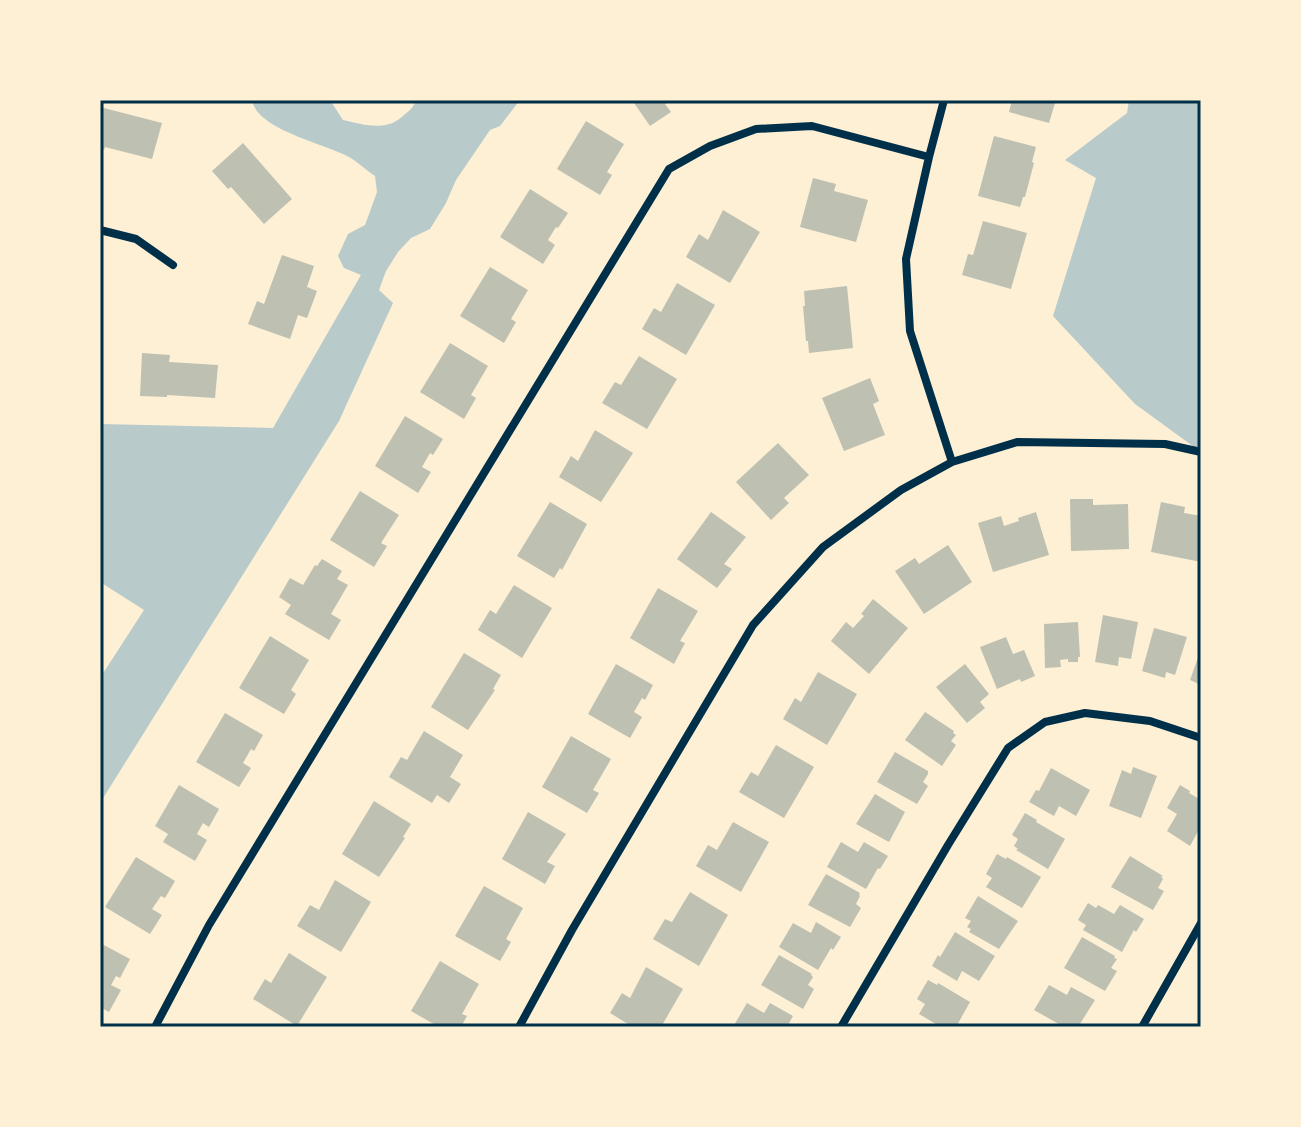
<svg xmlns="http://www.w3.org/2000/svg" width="1301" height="1127" font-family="'Varela Round',sans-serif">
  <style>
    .green { fill: #b9caca }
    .building { fill: #bec0b2 }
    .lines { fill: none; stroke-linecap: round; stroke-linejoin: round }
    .minor { stroke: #003049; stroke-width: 8 }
    .neatline { fill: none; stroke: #003049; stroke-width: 3 }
  </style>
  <rect width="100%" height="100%" fill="#fdf0d5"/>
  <!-- green -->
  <path class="green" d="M252 100H330L343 120C365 125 387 132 404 115 410 110 414 107 416 100H520L500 126 490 130 456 180 446 203 430 229 411 238 398 252 386 271 379 290 393 303 339 421 100 803V678L144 610 100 582V424L273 428 361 275 344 268 338 256 348 234 365 225 377 192 375 176C366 170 358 162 349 157 324 143 257 130 252 100Z
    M1129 100H1201V452L1135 404 1053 316 1096 178 1065 160 1127 113Z"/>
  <!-- building -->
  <path class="building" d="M632 100H672L665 104 671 112 650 126Z
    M1012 100H1056L1049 123 1009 112Z
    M100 107 162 123 152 159 105 147 104 150 100 149Z
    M586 121 624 144 607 172 612 175 600 195 557 169Z
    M994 136 1036 147 1032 162 1034 163 1025 197H1023L1020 207 978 196Z
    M243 143 292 199 264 224 231 187 228 189 212 171Z
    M813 178 836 184 834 191 868 200 856 242 800 227Z
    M530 189 568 213 558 228 556 227 548 240 555 245 543 264 500 237Z
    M723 210 760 232 730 283 686 257 699 234 708 240Z
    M983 221 1027 233 1011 289 962 275 968 254 973 255Z
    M282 255 314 266 307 287 317 291 307 318 298 315 290 339 248 324 257 301 264 304Z
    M490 267 528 290 511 319 516 322 504 343 460 316Z
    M677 283 715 305 686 355 642 329 654 308 661 312Z
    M847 286 853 348 809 353 808 341H806L803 306H805L804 291Z
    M450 343 488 366 471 395 476 398 464 419 420 392Z
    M142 353 170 355 169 362 218 365 215 398 167 395V397L140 396Z
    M639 356 677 379 647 429 602 403 615 382 621 385Z
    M870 378 879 401 873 404 885 435 844 451 822 398Z
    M405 416 443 439 433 455 430 453 422 467 431 472 418 493 375 466Z
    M595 430 633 453 601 502 559 477 571 456 578 461Z
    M778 443 809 475 784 498 789 503 771 520 736 482Z
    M360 491 399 515 381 543 387 546 374 567 330 540Z
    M1070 499H1093V505L1128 504 1129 549 1071 551Z
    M550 502 587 524 562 570 560 568 554 578 517 556Z
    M1161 502 1185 507 1184 513 1201 516V562L1151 552Z
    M711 512 746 537 724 564 732 569 717 588 677 559Z
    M1036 512 1049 555 993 572 978 523 1001 516 1004 526 1019 521 1018 518Z
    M948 545 972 582 924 614 895 571 915 558 919 564Z
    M322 559 342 571 337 579 348 585 331 614 341 620 329 640 285 614 291 605 279 597 290 578 303 585 315 565 317 566Z
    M514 585 552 608 522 658 478 630 490 610 496 614Z
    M658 588 698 611 680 641 685 643 674 664 630 638Z
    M873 599 908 628 869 674 831 641 846 622 853 628 864 616 861 614Z
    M1103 615 1138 622 1131 659 1119 657 1118 666 1095 662Z
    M1078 622 1080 657H1078V662H1068V659L1060 660 1061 667 1045 668 1044 624Z
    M1154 628 1187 637 1175 675 1166 672 1165 678 1142 671Z
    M270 636 309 660 291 690 296 694 284 714 239 688Z
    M1006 637 1013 654 1024 650 1035 676 1021 682 1020 679 997 689 980 647Z
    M1201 649V685L1190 680Z
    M464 653 501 675 493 689 495 690 468 730 431 707Z
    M616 664 653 685 645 700 642 698 634 712 642 717 630 738 588 714Z
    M965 664 989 694 980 702 985 708 967 723 936 687Z
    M818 672 857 694 827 745 783 719 795 698 801 702Z
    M925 712 954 731 953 733 956 735 951 741 956 745 942 766 905 740Z
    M225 713 263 735 254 751 251 749 243 763 251 768 239 787 196 762Z
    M424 731 463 755 450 777 461 784 449 803 437 795 432 803 389 777 401 757 407 760Z
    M571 736 611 759 593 790 599 793 587 813 542 787Z
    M776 745 814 767 784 818 739 792 751 772 758 776Z
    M895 752 928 771V774L923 782 928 786 917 804 877 782Z
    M1133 767 1157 776 1141 818 1109 806 1122 770 1131 774Z
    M1051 768 1090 790 1076 816 1059 806 1054 816 1029 802 1036 790 1039 791Z
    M179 785 219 809 209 827 203 823 197 834 207 840 195 861 163 842 168 834 155 826Z
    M1180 785 1190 791 1189 793 1201 800V826L1190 846 1167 831 1177 814 1167 808Z
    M875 794 905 812 889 842 856 824Z
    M374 801 411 824 403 837 405 838 379 877 342 854Z
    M528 812 566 834 547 862 555 866 545 884 502 859Z
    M1025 813 1037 820 1036 822 1065 839 1048 869 1016 850 1018 849 1014 846 1018 839 1012 835Z
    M733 822 769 842 741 892 696 866 708 845 717 850Z
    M841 842 858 852 864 842 888 856 880 869 878 868 866 889 827 867Z
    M997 854 1006 859 1007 857 1041 877 1022 908 986 887 992 878 986 874Z
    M1130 856 1163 876 1161 877 1163 879 1158 888 1164 891 1153 910 1111 887Z
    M136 857 175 881 165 898 161 896 152 909 162 915 150 934 105 907Z
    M826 874 860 893 859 895 860 896 856 904 861 908 850 927 808 905Z
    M335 880 371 902 341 952 297 926 310 905 319 910Z
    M484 886 523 908 506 939 511 942 500 961 455 936Z
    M690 892 728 915 699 966 653 939 665 919 672 922Z
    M978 896 1018 921 999 949 969 932 971 929 967 927 971 921 965 918Z
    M1088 903 1096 908 1098 905 1114 914 1120 905 1144 919 1136 932 1134 930 1122 952 1083 930 1086 925 1078 920Z
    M816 922 841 937 833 950 831 948 818 970 779 947 793 923 811 933Z
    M955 932 995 956 979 981 962 971 957 981 932 966 938 955 940 957Z
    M1082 937 1115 956 1114 958 1117 959 1111 968 1117 971 1105 991 1064 968Z
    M100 943 130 959 120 978 116 976 111 985 121 990 109 1012 100 1007Z
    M289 953 327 977 297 1026 253 999 265 979 271 983Z
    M779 955 812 974 811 975 813 977 808 985 814 989 803 1009 761 985Z
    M440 961 479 984 462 1014 467 1016 461 1027H439L411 1011Z
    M646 967 683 989 661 1027H633L610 1013 622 993 630 998Z
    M928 980 937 985 938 983 970 1002 956 1027H941L919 1014 925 1004 917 999Z
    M1049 985 1067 995 1071 987 1095 1000 1078 1027H1064L1034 1010Z
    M747 1003 764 1013 770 1003 793 1016 787 1027H733Z"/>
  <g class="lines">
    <!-- minor -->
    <path class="minor" d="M944 100 929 157 906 259 910 331 952 462
      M100 230 136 239 173 265
      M155 1027 209 925 669 169 710 146 756 129 812 126 929 157
      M519 1027 572 930 753 625 823 547 901 490 952 462 1017 442 1165 444 1201 452
      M841 1027 948 845 1008 748 1045 722 1085 713 1150 721 1201 738
      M1142 1027 1201 923"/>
  </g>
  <!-- border -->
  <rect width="1301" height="1127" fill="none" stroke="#fdf0d5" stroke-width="204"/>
  <rect x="102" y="102" width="1097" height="923" class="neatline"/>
</svg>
